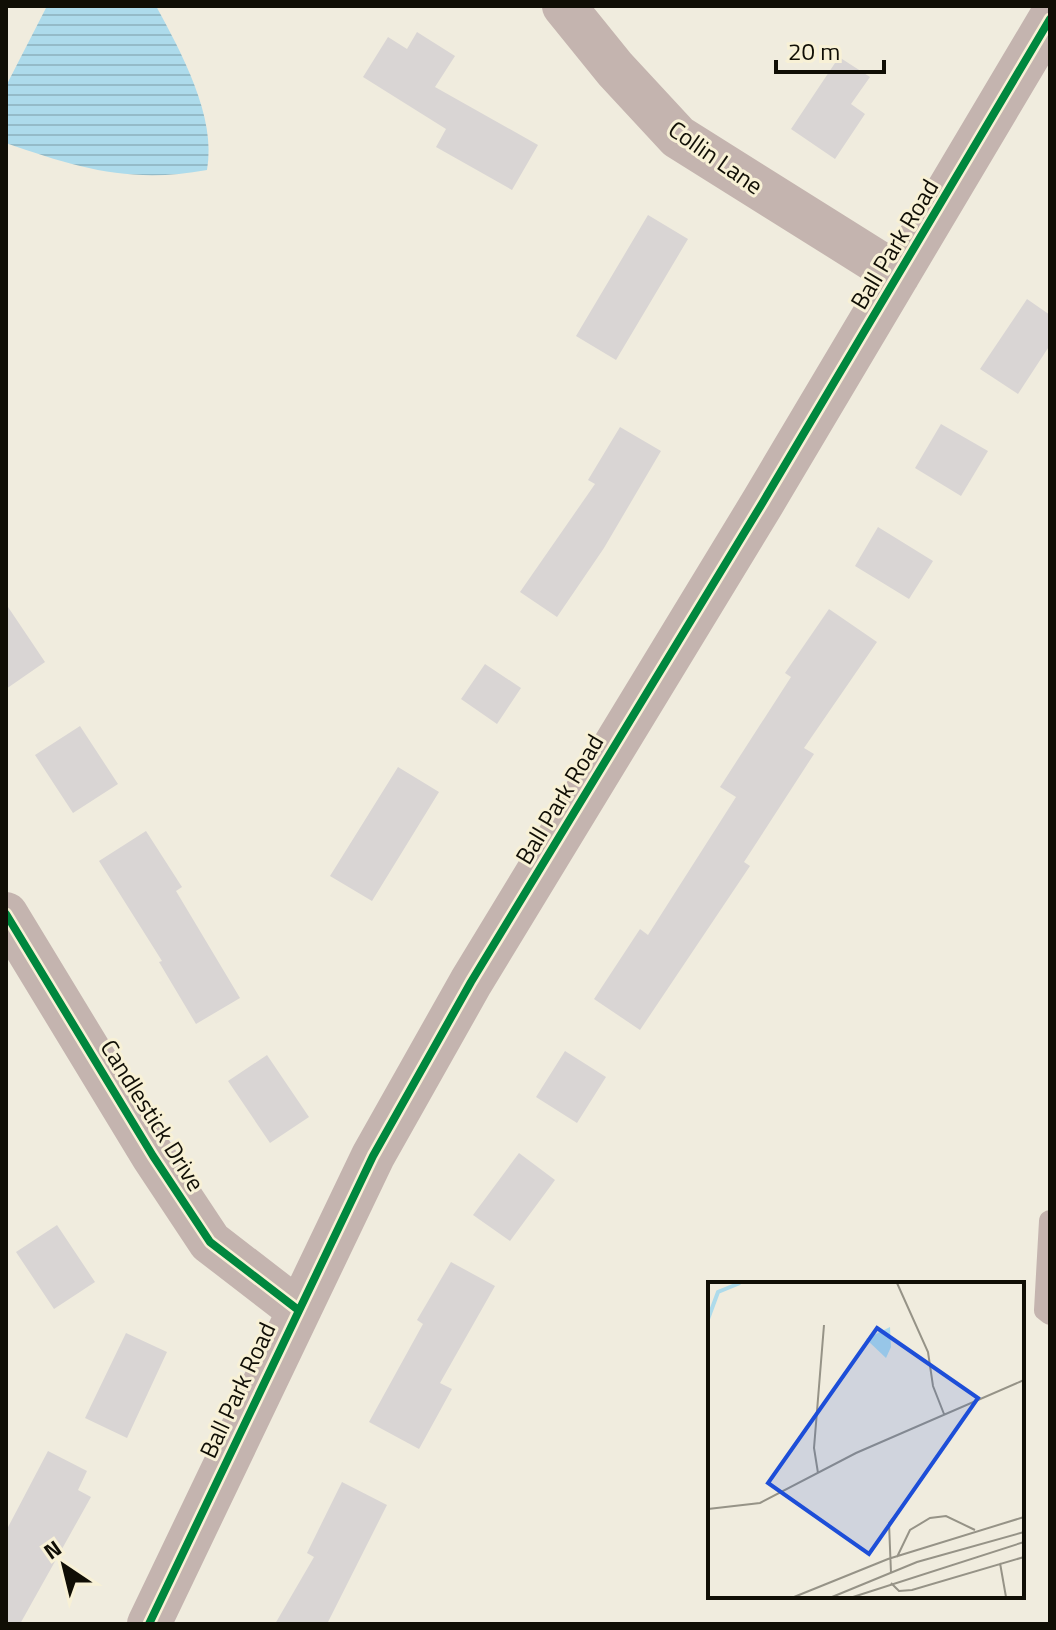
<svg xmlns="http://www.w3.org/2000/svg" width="1056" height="1630" font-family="'Titillium Web',sans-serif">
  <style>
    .water { fill: url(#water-rules) }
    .building { fill: #d9d5d4 }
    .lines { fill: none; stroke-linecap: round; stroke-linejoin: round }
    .service { stroke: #c4b4af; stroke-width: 22 }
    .minor { stroke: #c4b4af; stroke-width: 44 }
    .cycleway-casing { stroke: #f8f1d6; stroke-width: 13 }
    .cycleway { stroke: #00873e; stroke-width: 8 }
    .labels { text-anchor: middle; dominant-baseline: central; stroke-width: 6; stroke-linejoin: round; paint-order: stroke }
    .street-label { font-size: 24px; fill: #100e05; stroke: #f8f1d6 }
    .inset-river { fill: none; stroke: #addbeb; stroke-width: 4 }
    .inset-road { fill: none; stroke: #969387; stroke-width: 2 }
    .view { fill: #1d4ed8; fill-opacity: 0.15; stroke: #1d4ed8; stroke-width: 4 }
    .inset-edge { fill: none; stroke: #100e05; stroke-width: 4 }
  </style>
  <defs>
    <pattern id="water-rules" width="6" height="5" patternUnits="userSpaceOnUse" patternTransform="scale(2)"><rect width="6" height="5" fill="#addbeb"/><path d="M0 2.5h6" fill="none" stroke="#94bbc8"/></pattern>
  </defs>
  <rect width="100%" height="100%" fill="#f0ecde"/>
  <!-- water -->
  <path class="water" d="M47 6H156C181 52 217 117 207 170 131 184 77 168 6 143V86Z"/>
  <!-- building -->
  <path class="building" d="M417 32 455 56 435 87 538 145 512 190 436 147 446 129 363 77 388 37 407 49Z
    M839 57 870 77 851 104 865 114 835 159 791 129Z
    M648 215 688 239 616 360 576 336Z
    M1027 299 1050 315V345L1018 394 980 369Z
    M941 424 988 451 961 496 915 468Z
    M620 427 661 451 604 548 557 617 520 592 595 484 588 480Z
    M878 527 933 561 909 599 855 566Z
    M6 604 45 662 6 689Z
    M829 609 877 642 804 748 814 754 744 862 750 866 640 1030 594 999 640 929 648 935 736 797 720 787 791 677 785 673Z
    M485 664 521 688 497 724 461 699Z
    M80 726 118 784 73 813 35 755Z
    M398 767 439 792 372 901 330 876Z
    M146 831 182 887 176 891 240 998 196 1024 159 962 162 961 99 861Z
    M565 1051 606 1077 577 1123 536 1097Z
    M267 1055 309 1117 270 1143 228 1081Z
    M519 1153 555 1180 510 1241 473 1215Z
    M57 1225 95 1282 54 1309 16 1252Z
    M451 1262 495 1286 440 1383 452 1389 419 1449 369 1422 423 1324 417 1320Z
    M126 1333 167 1352 127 1438 85 1418Z
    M48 1451 87 1471 78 1490 91 1497 20 1624H6V1531Z
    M342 1482 387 1505 327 1624H275L314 1557 307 1553Z"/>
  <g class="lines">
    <!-- service -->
    <path class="service" d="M1050 1221 1045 1310 1050 1314"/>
    <!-- minor -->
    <path class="minor" d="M564 6 615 69 678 137 898 275
      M6 914 153 1156 210 1242 297 1309
      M149 1624 373 1156 471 982 763 502 1050 19"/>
    <defs>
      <path id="cycleway" d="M6 914 153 1156 210 1242 297 1309
        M149 1624 373 1156 471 982 763 502 1050 19"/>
    </defs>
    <!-- cycleway casing -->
    <use href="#cycleway" class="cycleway-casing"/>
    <!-- cycleway -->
    <use href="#cycleway" class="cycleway"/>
  </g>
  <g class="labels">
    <!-- street labels -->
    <g class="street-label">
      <text transform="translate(716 157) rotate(35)">Collin Lane</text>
      <text transform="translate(894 244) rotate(-59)">Ball Park Road</text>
      <text transform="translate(559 799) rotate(-59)">Ball Park Road</text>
      <text transform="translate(153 1115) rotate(58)">Candlestick Drive</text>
      <text transform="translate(237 1390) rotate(-65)">Ball Park Road</text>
    </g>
  </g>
  <!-- overview -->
  <g transform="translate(708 1282)">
    <rect width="316" height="316" fill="#f0ecde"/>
    <path d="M182 45 183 65 178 76 158 57Z" fill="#addbeb"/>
    <path class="inset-river" d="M0 37 10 10 32 1"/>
    <path class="inset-road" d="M189 1 220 70 225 104 236 132M110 191 106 166 116 43M0 227 52 221 148 171 316 98M189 275 202 248 222 236 238 234 267 248M292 281 298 315M183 291 181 241 191 229M183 301 191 309 204 308 316 275M86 315 180 277 316 235M124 315 209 280 316 250M145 315 316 260"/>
    <path class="view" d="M169 46 270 116 161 272 60 201Z"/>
    <rect width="316" height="316" class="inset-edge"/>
  </g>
  <!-- border -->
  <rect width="1056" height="1630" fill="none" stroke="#100e05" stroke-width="16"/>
  <!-- north arrow -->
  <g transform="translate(64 1566) rotate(325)" stroke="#f8f1d6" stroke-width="6" paint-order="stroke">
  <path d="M0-6L14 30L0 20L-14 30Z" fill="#100e05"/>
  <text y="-12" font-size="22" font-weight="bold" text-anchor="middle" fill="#100e05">N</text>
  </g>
  <!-- scale -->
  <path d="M776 60v12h108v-12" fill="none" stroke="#100e05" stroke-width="4"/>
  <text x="788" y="60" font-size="24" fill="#100e05" stroke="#f8f1d6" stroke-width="6" paint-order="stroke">20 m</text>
</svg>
